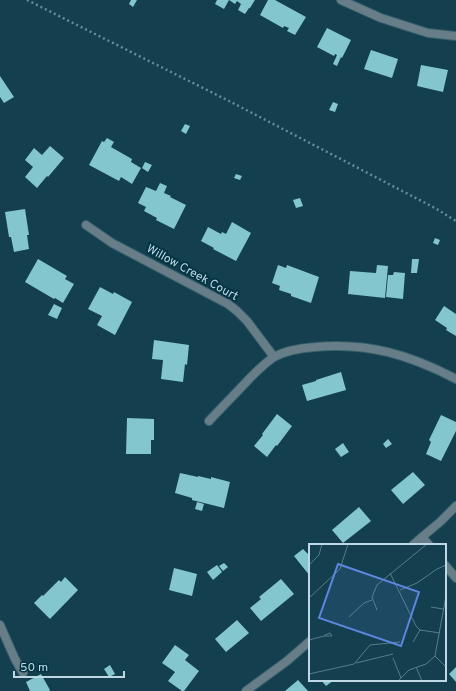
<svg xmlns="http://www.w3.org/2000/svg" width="456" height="691" font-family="Overpass,sans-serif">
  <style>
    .building { fill: #84c6ce }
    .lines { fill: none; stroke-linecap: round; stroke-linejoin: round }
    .street-casing { stroke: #355e6c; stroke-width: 10 }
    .path { stroke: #678b98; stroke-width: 2.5; stroke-dasharray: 2 3; stroke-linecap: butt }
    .street { stroke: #677e88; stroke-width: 8 }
    .labels { text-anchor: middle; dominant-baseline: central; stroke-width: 4; stroke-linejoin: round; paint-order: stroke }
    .street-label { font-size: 12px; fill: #bed9e5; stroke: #053443 }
    .inset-road { fill: none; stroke: #577d8a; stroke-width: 1 }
    .view { fill: #5d86dd; fill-opacity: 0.15; stroke: #5d86dd; stroke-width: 2 }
    .inset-edge { fill: none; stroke: #bed9e5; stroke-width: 2 }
  </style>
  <rect width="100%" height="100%" fill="#133f4e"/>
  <!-- building -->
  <path class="building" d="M131 0H137L133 7 129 4Z
    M217 0H255L250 8H249L245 14 238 10 241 4 237 1 235 4 229 0 224 9 215 4Z
    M268 0H275L306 17 295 35 287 31 289 28 284 26 283 28 260 15Z
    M327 28 351 40 342 58 341 57 337 66 333 64 337 55 335 54 334 56 317 47Z
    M371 50 398 59 392 78 364 69Z
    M421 65 448 70 443 92 417 86Z
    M0 76 14 97 4 103 0 97Z
    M333 102 338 104 335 112 329 110Z
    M185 124 190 126 186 134 181 131Z
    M107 138 114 142 111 147 132 159 131 162 141 168 132 184 121 177 119 181 89 165 102 141 104 142Z
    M50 146 64 158 48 177 47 176 37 188 25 177 33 167 25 160 34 148 42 155Z
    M145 162 152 165 148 172 142 168Z
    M236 174 242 176 240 180 234 178Z
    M160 183 167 186 164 193 171 196 170 197 186 205 174 229 156 220 157 218 144 211 146 207 138 203 146 187 156 191Z
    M300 198 303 206 296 208 293 200Z
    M25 209 29 235H27L29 249 14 252 11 237H9L5 212Z
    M232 222 251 233 236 261 213 249 214 248 201 241 208 227 221 234 222 232 226 234Z
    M435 238 440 240 438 245 433 243Z
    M38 259 67 276 65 279 74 284 63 303 55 298 54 299 25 282Z
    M412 259H419L417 273H411Z
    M278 265 286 268 287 265 319 277 311 303 291 296V294L279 290 280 286 272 283Z
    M377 265 388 266 385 298 348 294 350 271 376 273Z
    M394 272 405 273 403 299 386 297 388 275H393Z
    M100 287 113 294 114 292 132 302 115 335 97 325 102 316 88 309Z
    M54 304 62 308 57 319 48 315Z
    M444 306 456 314V336L446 330 447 328 435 320Z
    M154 340 189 345 187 365 185 364 183 382 161 379 163 360 152 359Z
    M341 372 346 390 307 401 302 385 316 381V380Z
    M277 414 292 426 277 446 276 445 267 457 254 446 263 435 262 434Z
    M441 415 456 422V431L441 461 426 454 431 442 429 440Z
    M127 418 154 419V440H151V454H126Z
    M388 439 392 444 386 448 383 444Z
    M343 443 349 452 341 457 335 449Z
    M413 472 425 485 403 504 391 490Z
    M180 473 198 477V476L211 479V477L230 482 224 508 192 500V498L175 493Z
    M197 502 204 504 202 511 195 509Z
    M359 507 371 521 343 543 332 530Z
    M303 549 308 554 310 553V576L294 556Z
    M224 563 228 567 223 571 219 566Z
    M217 565 222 572 213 580 207 572Z
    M174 568 197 574 192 596 169 590Z
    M65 577 78 590 50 619 34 603 42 595 43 596 59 580 61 582Z
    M281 579 294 594 261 621 250 608 261 599 259 597Z
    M237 620 249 633 226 652 215 639Z
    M175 645 189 655 185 660 199 671 184 691H182L168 681 175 672 162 663Z
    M110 665 115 674 109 677 104 669Z
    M456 667V682L449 674Z
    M41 674 50 690 49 691H30L26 682Z
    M298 680 308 691H285Z
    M321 680H334L326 686Z"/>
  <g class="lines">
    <defs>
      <path id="street" d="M341 0 381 18 428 33 456 36
        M86 225 112 243 228 304 237 311 247 321 274 357
        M209 421C223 406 237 392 251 377 258 370 266 362 274 357 287 350 301 348 315 347 368 342 410 355 456 379
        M422 537 429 545
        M413 545 422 537 440 522 456 506
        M445 565 456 578
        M0 625 15 659 23 673
        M246 691 287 661 310 641"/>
    </defs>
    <!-- street casing -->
    <use href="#street" class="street-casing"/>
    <!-- path -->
    <path class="path" d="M27 0 229 101 435 208 456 221"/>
    <!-- street -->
    <use href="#street" class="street"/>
  </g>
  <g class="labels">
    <!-- street labels -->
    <g class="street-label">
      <text transform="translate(192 273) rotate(29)">Willow Creek Court</text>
    </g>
  </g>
  <!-- overview -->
  <g transform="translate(309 544)">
    <rect width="137" height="137" fill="#133f4e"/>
    <path class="inset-road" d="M0 21 10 11 13 0M81 29 107 82 111 86 131 89M91 46 108 39 128 25 137 21M0 54 31 25 39 0M122 63 134 65M68 66 63 53 68 41 118 0M40 73 55 59 63 56M21 89 23 92H15L16 91ZM0 96 15 92M104 98 111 86M126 112 137 123M84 114 92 134M47 119 84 110M107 123 113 137M0 130 45 120 61 101 91 98M89 137 100 126 117 120 126 112 137 52"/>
    <path class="view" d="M29 20 110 48 92 102 10 74Z"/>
    <rect width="137" height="137" class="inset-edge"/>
  </g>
  <!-- scale -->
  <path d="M14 671v6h110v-6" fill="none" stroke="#bed9e5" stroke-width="2"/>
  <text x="20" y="671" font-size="12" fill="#bed9e5" stroke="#053443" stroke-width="3" paint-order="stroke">50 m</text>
</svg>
